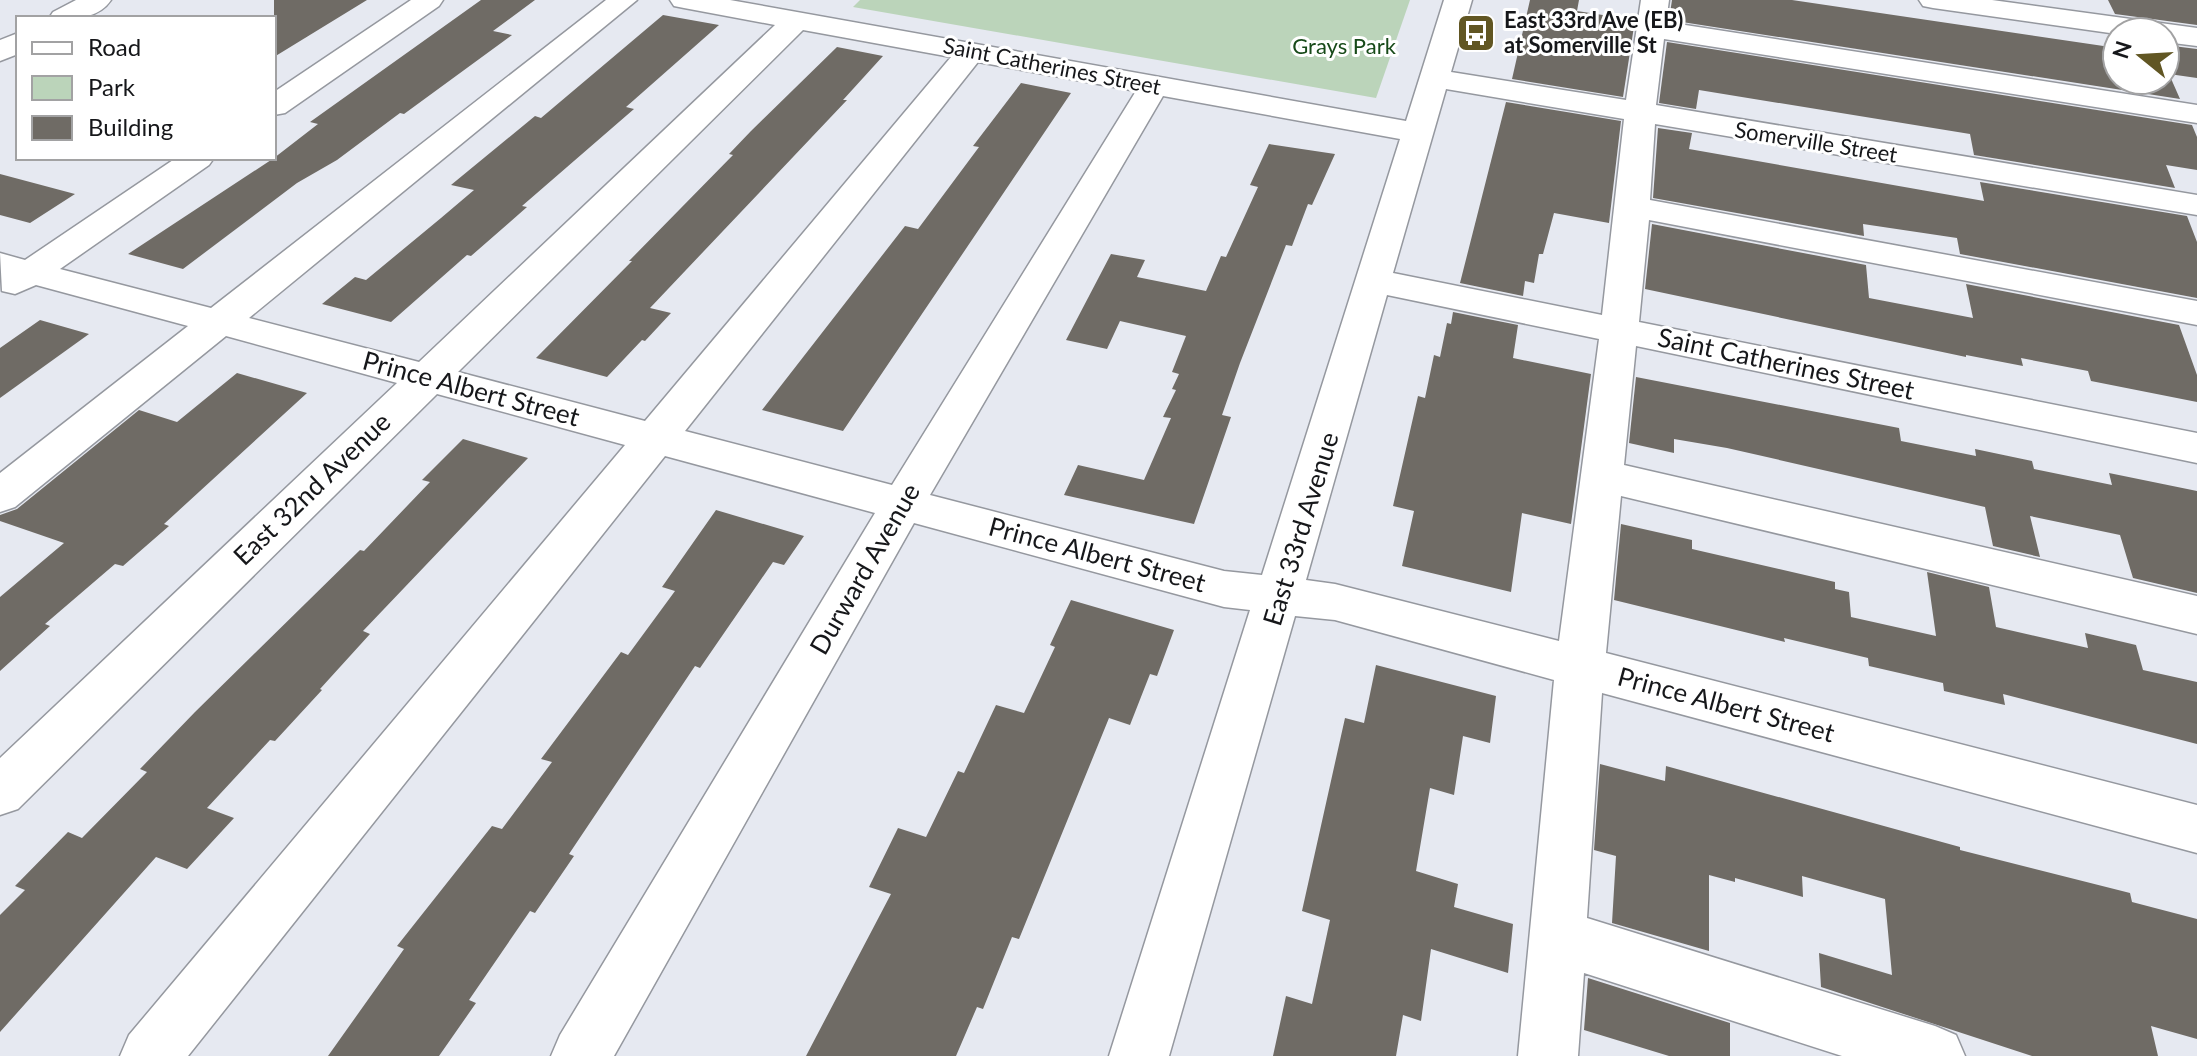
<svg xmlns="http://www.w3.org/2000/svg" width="2197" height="1056" font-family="Lato,sans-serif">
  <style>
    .green { fill: #bbd4ba }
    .building { fill: #6f6b65 }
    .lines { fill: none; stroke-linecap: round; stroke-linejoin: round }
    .minor-casing { stroke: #95989f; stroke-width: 3 }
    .minor { fill: #fff; fill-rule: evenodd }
    .labels { text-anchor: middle; stroke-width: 6; stroke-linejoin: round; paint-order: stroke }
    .far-poi-label { font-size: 22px; font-weight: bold; fill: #16171a; stroke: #fff; text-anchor: start }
    .far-park-label { font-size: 22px; fill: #174a19; stroke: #fff }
    .far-street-label { font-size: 22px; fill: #16171a; stroke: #fff }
    .street-label { font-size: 26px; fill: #16171a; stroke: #fff }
  </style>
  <rect width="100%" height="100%" fill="#e6e9f1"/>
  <path class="green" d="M 860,0 L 1410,0 L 1376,98 L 853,7 Z"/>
  <path class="building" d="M 274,0 L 367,0 L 274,57 Z
    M 481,0 L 535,0 L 493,31 L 512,35 L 404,114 L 400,113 L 337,160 L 297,183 L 183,269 L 128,254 L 274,158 L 318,124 L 310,122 Z
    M 1530,0 L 1579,0 L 1577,11 L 1635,20 L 1623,97 L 1512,79 Z
    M 1672,0 L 1792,0 L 2117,48 L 2117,80 L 2165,80 L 2165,45 L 2197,49 L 2197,78 L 2169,74 L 2180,99 L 1669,20 Z
    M 2108,0 L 2197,0 L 2197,25 L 2115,14 Z
    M 663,15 L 719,25 L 626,107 L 634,109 L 522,206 L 527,207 L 471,256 L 467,255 L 391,322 L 322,304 L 355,277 L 366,280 L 441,218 L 474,190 L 451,185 L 535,116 L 541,118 Z
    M 1667,42 L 2192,125 L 2197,137 L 2197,170 L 2166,165 L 2175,188 L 1974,155 L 1970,134 L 1699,90 L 1696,109 L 1659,103 Z
    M 837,47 L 883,56 L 843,100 L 847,100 L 650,308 L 671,313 L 645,341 L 642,340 L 607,377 L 536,358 L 632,261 L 629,261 L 733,155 L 729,154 L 751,131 Z
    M 1021,83 L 1071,93 L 843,431 L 762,410 L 905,226 L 918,229 L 979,147 L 973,146 Z
    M 1506,102 L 1621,121 L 1609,223 L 1554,213 L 1543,254 L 1539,254 L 1534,283 L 1525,281 L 1523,296 L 1460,283 Z
    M 1658,128 L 1692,133 L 1689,149 L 1984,201 L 1980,182 L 2187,216 L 2197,242 L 2197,298 L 1960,254 L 1957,238 L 1863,224 L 1864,236 L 1653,198 Z
    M 1269,144 L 1335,154 L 1312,205 L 1308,204 L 1292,246 L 1286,245 L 1240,363 L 1222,415 L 1231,417 L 1194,524 L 1064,495 L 1078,465 L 1144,480 L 1171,418 L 1163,417 L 1176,390 L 1172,389 L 1179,374 L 1172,372 L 1186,336 L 1120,321 L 1107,349 L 1066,340 L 1111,254 L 1145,260 L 1137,277 L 1206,291 L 1221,256 L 1226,257 L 1258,187 L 1250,185 Z
    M 0,174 L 75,194 L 30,223 L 0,215 Z
    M 1652,224 L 1866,265 L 1869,298 L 1973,318 L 1966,284 L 2179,325 L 2197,375 L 2197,402 L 2091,381 L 2088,371 L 2021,358 L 2023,366 L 1966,355 L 1966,357 L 1645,289 Z
    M 1453,312 L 1518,325 L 1513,358 L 1591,374 L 1571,524 L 1522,513 L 1511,592 L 1402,566 L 1414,511 L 1393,506 L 1418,396 L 1425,398 L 1434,355 L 1440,357 L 1447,323 L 1451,324 Z
    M 40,320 L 89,334 L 0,398 L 0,348 Z
    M 237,373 L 307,393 L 164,524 L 169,526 L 123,566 L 115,564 L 45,624 L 50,626 L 0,671 L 0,597 L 64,543 L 0,521 L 0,515 L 17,509 L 139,410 L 177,422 Z
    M 1636,377 L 1899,428 L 1901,441 L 1976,456 L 1975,449 L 2032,461 L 2034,469 L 2112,485 L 2109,473 L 2197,491 L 2197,593 L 2133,578 L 2120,535 L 2030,516 L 2040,557 L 1993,546 L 1985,507 L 1727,448 L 1674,439 L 1674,453 L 1629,443 Z
    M 463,439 L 528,458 L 363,631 L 370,634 L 320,689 L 322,690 L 275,741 L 270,740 L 207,808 L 234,818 L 187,869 L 156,857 L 0,1032 L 0,915 L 25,890 L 15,886 L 68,832 L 82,838 L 147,772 L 140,769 L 195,712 L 360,550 L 364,551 L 430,482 L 422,480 Z
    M 716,510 L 804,536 L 784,565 L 773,562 L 700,668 L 695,666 L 569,854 L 574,856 L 535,913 L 530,911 L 469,1000 L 476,1003 L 439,1056 L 328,1056 L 404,949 L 397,946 L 492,826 L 502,829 L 552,762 L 541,759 L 621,652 L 628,655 L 675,591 L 662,587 Z
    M 1621,524 L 1692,540 L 1692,549 L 1835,582 L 1835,589 L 1849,592 L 1851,617 L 1936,636 L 1927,572 L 1989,587 L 1996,627 L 2088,648 L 2085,633 L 2136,645 L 2143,670 L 2197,682 L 2197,744 L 2003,694 L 2005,705 L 1944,691 L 1943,683 L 1869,666 L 1868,658 L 1784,638 L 1785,642 L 1614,600 Z
    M 1071,600 L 1174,630 L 1157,676 L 1150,674 L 1130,725 L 1109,718 L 1019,939 L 1012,937 L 983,1009 L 977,1007 L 956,1056 L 806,1056 L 891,894 L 869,887 L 898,828 L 926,837 L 958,771 L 964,773 L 996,705 L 1024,713 L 1055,647 L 1050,645 Z
    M 1376,665 L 1496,696 L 1490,743 L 1463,736 L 1454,795 L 1430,788 L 1416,871 L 1458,884 L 1454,907 L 1513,924 L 1508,973 L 1431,949 L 1421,1021 L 1403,1015 L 1396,1056 L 1273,1056 L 1286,996 L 1312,1004 L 1330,920 L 1302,911 L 1345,718 L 1364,723 Z
    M 1600,764 L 1665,781 L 1666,766 L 1960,847 L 1960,850 L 2130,893 L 2132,902 L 2197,919 L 2197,1039 L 2151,1026 L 2158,1056 L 2032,1056 L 1821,987 L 1819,953 L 1892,975 L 1885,899 L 1802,876 L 1803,897 L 1735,878 L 1735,882 L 1709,875 L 1709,951 L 1612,923 L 1616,856 L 1594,850 Z
    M 1588,978 L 1730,1023 L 1730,1056 L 1669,1056 L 1584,1030 Z"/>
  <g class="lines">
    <g class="minor-casing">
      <path id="minor" d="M 76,0 L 111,0 C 97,21 71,18 49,18 L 53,12 Z
        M 411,0 L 443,0 L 439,6 L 285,113 L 274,115 L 274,92 Z
        M 606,0 L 637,0 L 249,318 L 419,362 L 775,25 L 684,8 L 674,6 L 670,0 L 730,0 L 1406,121 L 1444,0 L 1472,0 L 1451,72 L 1626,100 L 1641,0 L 1669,0 L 1666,22 L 2197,105 L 2197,123 L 1664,39 L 1656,105 L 2197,195 L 2197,215 L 1655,124 L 1650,200 L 2197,301 L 2197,325 L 1649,220 L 1639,322 L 2197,433 L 2197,463 L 1636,346 L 1624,465 L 2197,596 L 2197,634 L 1621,496 L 1606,653 L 2197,805 L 2197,853 L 1602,693 L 1587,918 L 1935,1026 L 1956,1035 L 1965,1056 L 1842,1056 L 1584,973 L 1578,1056 L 1518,1056 L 1554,680 L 1335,620 L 1295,616 L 1169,1056 L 1109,1056 L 1250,610 L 1224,607 L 914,523 L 614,1056 L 551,1056 L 560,1035 L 875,513 L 665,456 L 188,1056 L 120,1056 L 129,1035 L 625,445 L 437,394 L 18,809 L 0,815 L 0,758 L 397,383 L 226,336 L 15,507 L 0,512 L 0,473 L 188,326 L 36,285 L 15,294 L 2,291 L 0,253 L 25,260 L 176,158 L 214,158 L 209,165 L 60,269 L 211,308 ZM 803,30 L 951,57 L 645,421 L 458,372 ZM 978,62 L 1136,91 L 892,485 L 685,431 ZM 1446,89 L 1624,119 L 1602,315 L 1393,273 ZM 1163,96 L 1400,139 L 1262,575 L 1224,571 L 930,495 ZM 1387,295 L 1599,339 L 1559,641 L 1335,584 L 1306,580 Z
        M 1919,0 L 1992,0 L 2197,28 L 2197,46 L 2165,42 L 2165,32 L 2117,32 L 2117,34 L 1933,8 L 1923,6 Z
        M 18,33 L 18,54 L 0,61 L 0,40 Z"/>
    </g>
    <use href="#minor" class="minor"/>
  </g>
  <defs>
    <g id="bus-square" transform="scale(2)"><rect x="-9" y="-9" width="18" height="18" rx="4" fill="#615623" stroke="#fff"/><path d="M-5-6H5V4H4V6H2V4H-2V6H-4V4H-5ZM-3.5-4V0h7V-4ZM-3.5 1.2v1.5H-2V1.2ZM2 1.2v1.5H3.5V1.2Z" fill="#fff"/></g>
  </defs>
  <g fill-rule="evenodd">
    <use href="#bus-square" x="1476" y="33"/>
  </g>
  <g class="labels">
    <g class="far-poi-label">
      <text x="1504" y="28">East 33rd Ave (EB)<tspan x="1504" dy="25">at Somerville St</tspan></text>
    </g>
    <g class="far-park-label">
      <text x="1344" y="54">Grays Park</text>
    </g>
    <g class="far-street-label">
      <text transform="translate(1052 66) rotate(11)" y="8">Saint Catherines Street</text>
      <text transform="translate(1816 142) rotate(9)" y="8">Somerville Street</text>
    </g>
    <g class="street-label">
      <text transform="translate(1786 364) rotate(12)" y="9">Saint Catherines Street</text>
      <text transform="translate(471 389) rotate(15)" y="9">Prince Albert Street</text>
      <text transform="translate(312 489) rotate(-44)" y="9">East 32nd Avenue</text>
      <text transform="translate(1301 529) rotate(-73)" y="9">East 33rd Avenue</text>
      <text transform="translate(1097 555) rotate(15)" y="9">Prince Albert Street</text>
      <text transform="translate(865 569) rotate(-60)" y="9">Durward Avenue</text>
      <text transform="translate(1726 705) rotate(15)" y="9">Prince Albert Street</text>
    </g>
  </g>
  <rect x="16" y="16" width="260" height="144" fill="#ffffff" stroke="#a2a2a3" stroke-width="2"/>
  <rect x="32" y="42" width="40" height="12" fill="#ffffff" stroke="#a2a2a3" stroke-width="2"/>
  <text x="88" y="56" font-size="24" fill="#16171a">Road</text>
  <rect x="32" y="76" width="40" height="24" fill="#bbd4ba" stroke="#a2a2a3" stroke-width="2"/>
  <text x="88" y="96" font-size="24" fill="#16171a">Park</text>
  <rect x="32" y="116" width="40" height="24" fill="#6f6b65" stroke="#a2a2a3" stroke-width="2"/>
  <text x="88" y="136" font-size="24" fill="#16171a">Building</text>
  <g transform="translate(2141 56) rotate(288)"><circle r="38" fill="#ffffff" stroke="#a2a2a3" stroke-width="2"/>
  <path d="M0-6L14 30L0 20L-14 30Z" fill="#615623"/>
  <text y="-12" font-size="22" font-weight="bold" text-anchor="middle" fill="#16171a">N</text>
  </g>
</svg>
